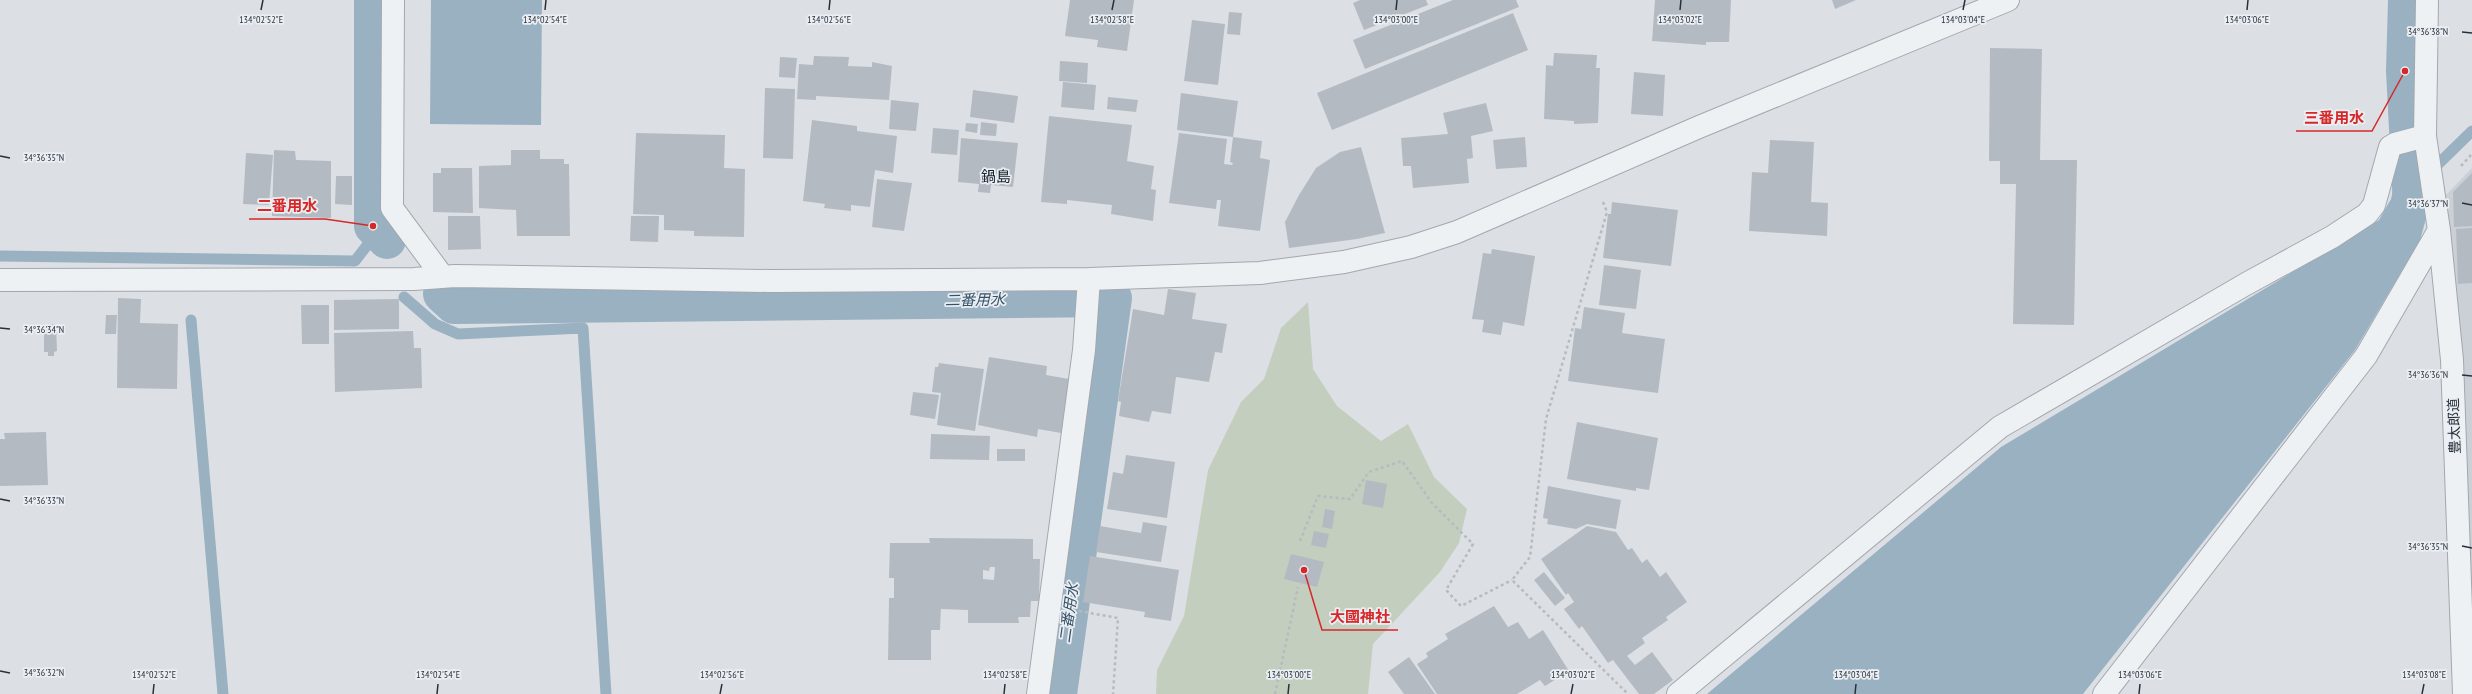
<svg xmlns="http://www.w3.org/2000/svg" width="2472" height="694" font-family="'PT Sans Narrow','Noto Sans JP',sans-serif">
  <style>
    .built { fill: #cad0d6 }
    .green { fill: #c3cebe }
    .water { fill: #9ab1c2 }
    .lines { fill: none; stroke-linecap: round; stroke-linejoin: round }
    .stream { stroke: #9ab1c2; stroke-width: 11 }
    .canal { stroke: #9ab1c2; stroke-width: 38 }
    .building { fill: #b4bac1; fill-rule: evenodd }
    .street-casing { stroke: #a2a8ae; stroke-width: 24 }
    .path { stroke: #b6bbc0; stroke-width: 2.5; stroke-dasharray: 3 3; stroke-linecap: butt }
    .street { stroke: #eef1f4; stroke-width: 22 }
    .ticks { fill: none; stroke: #27303a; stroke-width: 1.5 }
    .labels { text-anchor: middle; stroke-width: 3.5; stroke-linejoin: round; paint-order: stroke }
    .street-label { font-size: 14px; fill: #27303a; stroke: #ebeff3 }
    .neighbourhood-label { font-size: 15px; fill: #1a212a; stroke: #ebeff3 }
    .water-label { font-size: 15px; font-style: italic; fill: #355269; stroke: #ebeff3 }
    .ticks-label { font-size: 10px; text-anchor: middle; fill: #27303a; stroke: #ebeff3; stroke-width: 3.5; stroke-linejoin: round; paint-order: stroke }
    .leader { fill: none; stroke: #d62828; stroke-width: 1.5 }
    .callout-dot { fill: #d62828; stroke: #ebeff3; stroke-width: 1.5 }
    .callout-label { font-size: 15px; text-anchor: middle; font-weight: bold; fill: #d62828; stroke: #ebeff3; stroke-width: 3.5; stroke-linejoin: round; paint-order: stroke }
  </style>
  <rect width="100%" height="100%" fill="#dce0e5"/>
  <path class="built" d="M 2472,168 L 2472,636 L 2444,197 Z"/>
  <path class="green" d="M 1308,302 L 1313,369 L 1337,406 L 1381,441 L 1408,424 L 1434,477 L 1467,509 L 1459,543 L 1440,572 L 1373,644 L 1368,694 L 1156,694 L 1157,670 L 1184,616 L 1208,470 L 1241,402 L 1264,379 L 1281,328 Z"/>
  <path class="water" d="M 431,0 L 542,0 L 541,125 L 430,124 Z
    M 2417,153 L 2428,212 L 2420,240 L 2355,350 L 2083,694 L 1707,694 L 2001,447 L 2379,220 L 2391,199 L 2400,161 Z"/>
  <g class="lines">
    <path class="stream" d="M 2429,173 L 2472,131
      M 0,256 L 355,261 L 378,231
      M 404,297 L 435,324 L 458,334 L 583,328 L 606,694
      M 191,320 L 223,694"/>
    <path class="canal" d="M 373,0 L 373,226 L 387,240
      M 2407,0 L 2405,71 L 2412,206
      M 442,294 L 454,305 L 1113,298 L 1058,694"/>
  </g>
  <path class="building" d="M 1070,0 L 1134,0 L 1127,51 L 1097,47 L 1098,40 L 1065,36 Z
    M 1360,0 L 1426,0 L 1428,5 L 1364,30 L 1353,3 Z
    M 1453,0 L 1516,0 L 1519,7 L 1365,69 L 1353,40 Z
    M 1655,0 L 1731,0 L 1729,42 L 1706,42 L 1706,45 L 1652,41 Z
    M 1832,0 L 1856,0 L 1835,9 Z
    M 1229,12 L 1242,13 L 1240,35 L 1227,34 Z
    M 1513,13 L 1528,50 L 1332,130 L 1317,93 Z
    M 1192,20 L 1225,24 L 1218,85 L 1184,81 Z
    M 1990,48 L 2042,49 L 2040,160 L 2077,160 L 2074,325 L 2013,324 L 2016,184 L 2000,184 L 2000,161 L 1989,161 Z
    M 1554,53 L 1597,55 L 1596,68 L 1600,68 L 1598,123 L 1574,124 L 1574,121 L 1544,119 L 1546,65 L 1553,66 Z
    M 814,56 L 849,57 L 848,66 L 872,67 L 872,62 L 892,66 L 889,100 L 816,96 L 816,100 L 797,99 L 799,64 L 813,65 Z
    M 780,57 L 797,58 L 795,78 L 779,77 Z
    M 1060,61 L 1088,63 L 1087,83 L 1059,81 Z
    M 1634,72 L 1665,75 L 1663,116 L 1631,114 Z
    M 1063,82 L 1096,85 L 1094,110 L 1061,107 Z
    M 765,88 L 795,89 L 793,159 L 763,158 Z
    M 973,90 L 1018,96 L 1014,123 L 970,117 Z
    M 1181,93 L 1238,101 L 1233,137 L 1177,130 Z
    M 1108,97 L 1138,100 L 1136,112 L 1107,109 Z
    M 891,100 L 919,103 L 916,131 L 889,129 Z
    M 1486,103 L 1493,131 L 1471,136 L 1473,158 L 1467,159 L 1469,183 L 1413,188 L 1411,166 L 1403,166 L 1401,138 L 1448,134 L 1443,113 Z
    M 1049,116 L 1132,125 L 1127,161 L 1154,166 L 1151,189 L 1156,190 L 1153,221 L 1111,214 L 1112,205 L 1067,200 L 1067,204 L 1041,202 Z
    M 812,120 L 857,126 L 857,131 L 897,136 L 893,173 L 875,170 L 870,207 L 851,205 L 851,211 L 824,208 L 825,204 L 803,201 Z
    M 981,122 L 997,124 L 996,136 L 980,135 Z
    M 966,123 L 978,124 L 977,133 L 965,131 Z
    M 933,128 L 959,130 L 957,155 L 931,153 Z
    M 636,133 L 725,135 L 724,168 L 745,169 L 744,237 L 694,236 L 694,231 L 664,230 L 664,215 L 633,214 Z
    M 1179,133 L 1227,139 L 1224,164 L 1232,165 L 1233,163 L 1230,162 L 1233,137 L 1262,141 L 1260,158 L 1270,160 L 1260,231 L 1218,226 L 1221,200 L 1217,200 L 1216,209 L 1169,203 Z
    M 1525,137 L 1527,167 L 1496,169 L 1493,140 Z
    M 961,138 L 1018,143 L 1013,187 L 991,185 L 990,193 L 978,192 L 979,184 L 958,182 Z
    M 1770,140 L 1814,142 L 1811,202 L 1828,203 L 1827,236 L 1749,231 L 1752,172 L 1768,173 Z
    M 1361,147 L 1385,233 L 1357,239 L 1289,248 L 1285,222 L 1299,195 L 1316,168 L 1340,152 Z
    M 274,150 L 295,151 L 296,160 L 331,161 L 331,218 L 272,216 Z
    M 511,150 L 540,150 L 540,159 L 564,159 L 564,164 L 569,164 L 570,236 L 517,236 L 516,210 L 479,208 L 479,166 L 511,165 Z
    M 246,153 L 273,155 L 269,205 L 243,204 Z
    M 441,168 L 472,168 L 473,213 L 433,212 L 433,173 L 441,173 Z
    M 2472,173 L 2472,226 L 2454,227 L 2453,192 Z
    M 336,176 L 352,176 L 352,205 L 335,204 Z
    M 877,179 L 912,183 L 904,231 L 872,227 Z
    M 1612,202 L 1678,210 L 1671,266 L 1603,258 L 1608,214 L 1611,214 Z
    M 448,216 L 480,216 L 481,249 L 448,250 Z
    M 631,216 L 659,216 L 658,242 L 630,241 Z
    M 2472,228 L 2472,283 L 2458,284 L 2456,229 Z
    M 1492,249 L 1535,256 L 1524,326 L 1503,322 L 1501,335 L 1482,332 L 1484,320 L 1472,319 L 1483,253 L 1491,254 Z
    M 1604,265 L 1641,270 L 1636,309 L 1599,305 Z
    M 1168,289 L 1196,293 L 1192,319 L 1227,324 L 1222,353 L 1215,352 L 1209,382 L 1176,377 L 1171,414 L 1152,411 L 1149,422 L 1119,416 L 1121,402 L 1118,401 L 1133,309 L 1164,315 Z
    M 118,298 L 141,299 L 140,323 L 178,324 L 177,389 L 117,388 Z
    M 399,299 L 399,329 L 334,330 L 334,300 Z
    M 301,305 L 329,305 L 329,344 L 302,344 Z
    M 1584,307 L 1625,313 L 1622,333 L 1665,339 L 1658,393 L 1568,381 L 1575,328 L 1581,329 Z
    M 106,315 L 117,315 L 116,334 L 105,334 Z
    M 56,324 L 57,351 L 54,352 L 54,356 L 48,356 L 48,352 L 44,352 L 44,325 Z
    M 413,331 L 414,348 L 421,348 L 422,388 L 335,392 L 334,333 Z
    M 989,357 L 1047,366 L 1046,375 L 1069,379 L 1061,433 L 1038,429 L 1037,437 L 978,425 Z
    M 939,363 L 984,369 L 975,431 L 937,425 L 941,393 L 932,392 L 935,367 L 938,367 Z
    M 913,392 L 939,395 L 935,419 L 910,415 Z
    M 1577,422 L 1658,438 L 1649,490 L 1636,488 L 1636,491 L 1567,479 Z
    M 46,432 L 48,485 L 0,486 L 0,439 L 5,439 L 4,433 Z
    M 931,434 L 990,436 L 989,460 L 930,459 Z
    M 997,449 L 1025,449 L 1025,461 L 997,461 Z
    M 1126,455 L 1175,462 L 1167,518 L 1107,509 L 1113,472 L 1123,474 Z
    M 1366,480 L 1387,484 L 1383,508 L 1362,504 Z
    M 1548,486 L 1621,500 L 1616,529 L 1587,524 L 1576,529 L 1547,524 L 1548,519 L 1543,518 Z
    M 1325,509 L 1335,511 L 1332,529 L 1322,527 Z
    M 1143,522 L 1167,526 L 1161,562 L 1096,552 L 1100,526 L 1141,533 Z
    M 1587,526 L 1616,532 L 1628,550 L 1632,548 L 1642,563 L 1647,559 L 1660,577 L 1666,572 L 1687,602 L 1666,617 L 1668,620 L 1642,638 L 1645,643 L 1627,656 L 1635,665 L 1652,652 L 1673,680 L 1654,694 L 1639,694 L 1613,660 L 1608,663 L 1582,626 L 1579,629 L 1564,609 L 1574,602 L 1568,593 L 1566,595 L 1541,559 Z
    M 1314,531 L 1329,534 L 1326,548 L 1311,545 Z
    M 929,538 L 1033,539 L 1033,559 L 1040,559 L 1039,601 L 1031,601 L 1030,617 L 1018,617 L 1019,623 L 968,623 L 968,610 L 941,609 L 941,606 L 940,630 L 931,630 L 931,660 L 888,660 L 889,598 L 894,598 L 894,578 L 889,578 L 890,543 L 930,543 ZM 990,567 L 995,567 L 994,580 L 983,579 L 983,570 L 989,571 Z
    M 1291,554 L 1324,562 L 1317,587 L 1284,579 Z
    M 1090,556 L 1179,570 L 1171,621 L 1144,617 L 1145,612 L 1083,602 Z
    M 1544,572 L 1565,598 L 1555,606 L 1534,580 Z
    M 1494,606 L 1508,627 L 1518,622 L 1529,639 L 1543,630 L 1569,671 L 1545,686 L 1540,680 L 1517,694 L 1437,694 L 1417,664 L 1428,657 L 1426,653 L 1448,639 L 1445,634 Z
    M 1409,657 L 1435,694 L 1404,694 L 1388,672 Z"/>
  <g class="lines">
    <g class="street-casing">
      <path id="street" d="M 393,0 L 392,208 L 443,277
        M 2427,0 L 2425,136 L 2439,230 L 2452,360 L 2464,694
        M 0,280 L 414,279 L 455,276 L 771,281 L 1089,279 L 1260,273 L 1344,262 L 1411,247 L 1457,232 L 1699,127 L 2008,0
        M 1038,694 L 1084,350 L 1089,279
        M 1678,694 L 2000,427 L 2246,284 L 2332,237 L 2367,214 L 2374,205 L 2390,147 L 2395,144 L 2425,136
        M 2104,694 L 2366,356 L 2439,230"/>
    </g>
    <path class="path" d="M 2461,166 L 2472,154
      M 1603,202 L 1607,212 L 1546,419 L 1530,557 L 1512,580 L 1628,694
      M 1300,541 L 1318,496 L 1350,499 L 1369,472 L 1402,461 L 1432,503 L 1473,544 L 1446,590 L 1461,606 L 1512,580
      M 1079,611 L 1118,618 L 1113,694
      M 1275,694 L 1298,587"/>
    <use href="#street" class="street"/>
  </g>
  <path class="ticks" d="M 261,10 L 263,0M 545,10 L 546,0M 829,10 L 830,0M 1112,10 L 1114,0M 1396,10 L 1397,0M 1680,10 L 1681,0M 1963,10 L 1965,0M 2247,10 L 2248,0M 2462,32 L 2472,33M 0,156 L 10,158M 2462,203 L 2472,205M 0,328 L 10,329M 2462,375 L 2472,376M 0,499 L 10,501M 2462,546 L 2472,548M 0,671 L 10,673M 153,694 L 154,684M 437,694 L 438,684M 720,694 L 722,684M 1004,694 L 1005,684M 1288,694 L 1289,684M 1571,694 L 1573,684M 1855,694 L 1856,684M 2139,694 L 2140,684M 2422,694 L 2424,684"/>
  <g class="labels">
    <g class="street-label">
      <text transform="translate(2454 426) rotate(-92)" y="5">豊太郎道</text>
    </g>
    <g class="neighbourhood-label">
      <text x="996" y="182">鍋島</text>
    </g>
    <g class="water-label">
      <text transform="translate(975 300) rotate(-1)" y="5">二番用水</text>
      <text transform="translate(1069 613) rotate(-82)" y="5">二番用水</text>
    </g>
  </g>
  <g class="ticks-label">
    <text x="261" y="23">134°02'52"E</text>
    <text x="545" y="23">134°02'54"E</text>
    <text x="829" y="23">134°02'56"E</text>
    <text x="1963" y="23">134°03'04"E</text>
    <text x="2247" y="23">134°03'06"E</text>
    <text x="1112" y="23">134°02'58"E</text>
    <text x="1396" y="23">134°03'00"E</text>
    <text x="1680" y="23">134°03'02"E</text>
    <text x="2428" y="35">34°36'38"N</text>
    <text x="44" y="161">34°36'35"N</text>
    <text x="2428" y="207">34°36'37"N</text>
    <text x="44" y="333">34°36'34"N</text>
    <text x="2428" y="378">34°36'36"N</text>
    <text x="44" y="504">34°36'33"N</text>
    <text x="2428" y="550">34°36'35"N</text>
    <text x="44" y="676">34°36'32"N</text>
    <text x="154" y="678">134°02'52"E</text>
    <text x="438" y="678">134°02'54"E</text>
    <text x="722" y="678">134°02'56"E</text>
    <text x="1005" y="678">134°02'58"E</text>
    <text x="1289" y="678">134°03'00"E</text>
    <text x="1573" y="678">134°03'02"E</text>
    <text x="1856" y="678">134°03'04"E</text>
    <text x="2140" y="678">134°03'06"E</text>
    <text x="2424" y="678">134°03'08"E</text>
  </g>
  <path class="leader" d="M2405 71L2372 131H2296M373 226L325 219H249M1304 570L1322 630H1398"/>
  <g class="callout-dot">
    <circle cx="2405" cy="71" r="4"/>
    <circle cx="373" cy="226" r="4"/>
    <circle cx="1304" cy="570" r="4"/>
  </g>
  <g class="callout-label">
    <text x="2334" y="123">三番用水</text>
    <text x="287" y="211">二番用水</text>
    <text x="1360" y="622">大國神社</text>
  </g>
</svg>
